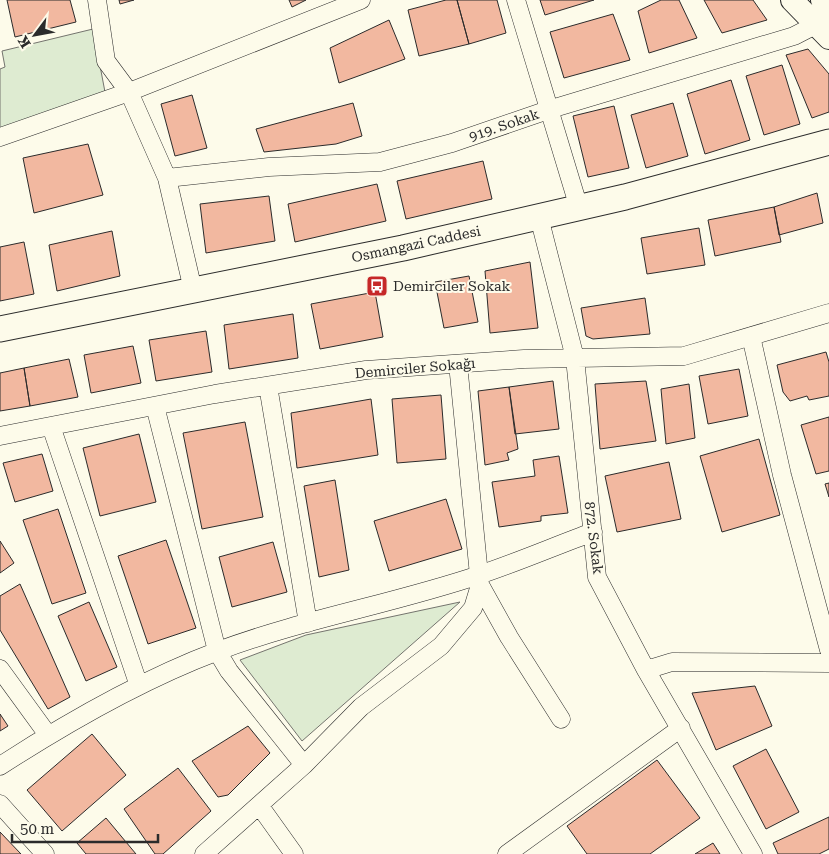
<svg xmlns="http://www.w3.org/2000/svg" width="829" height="854" font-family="'Roboto Serif',serif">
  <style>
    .green { fill: #deebd1; stroke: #74746e }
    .building { fill: #f2b8a0; stroke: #2b2b2b }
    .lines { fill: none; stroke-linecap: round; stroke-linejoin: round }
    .minor-casing { stroke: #2b2b2b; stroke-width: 19 }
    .tertiary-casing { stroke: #2b2b2b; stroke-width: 24 }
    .secondary-casing { stroke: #2b2b2b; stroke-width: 27 }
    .minor { stroke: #fdfbea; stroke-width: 18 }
    .tertiary { stroke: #fdfbea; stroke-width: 22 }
    .secondary { stroke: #fdfbea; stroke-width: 25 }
    .labels { text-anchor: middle; stroke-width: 4; stroke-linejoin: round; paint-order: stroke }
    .street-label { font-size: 14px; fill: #2b2b2b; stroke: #fdfbea }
    .poi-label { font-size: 14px; fill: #2b2b2b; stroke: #fdfbea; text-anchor: start }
  </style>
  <rect width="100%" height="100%" fill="#fdfbea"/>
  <path class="green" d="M 93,29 L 105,92 L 0,130 L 0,69 L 5,67 L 2,51 Z
    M 460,602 L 302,741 L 240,660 L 306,635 Z"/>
  <path class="building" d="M 7,0 L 70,0 L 76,22 L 15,37 Z
    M 119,0 L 134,0 L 120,4 Z
    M 289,0 L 306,0 L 292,7 Z
    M 446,0 L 457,0 L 469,44 L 419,56 L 408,10 Z
    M 457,0 L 497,0 L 506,33 L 469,44 Z
    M 540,0 L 594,0 L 545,15 Z
    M 661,0 L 679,0 L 697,38 L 649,53 L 638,11 Z
    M 704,0 L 753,0 L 767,20 L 722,33 Z
    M 613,14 L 630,60 L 564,78 L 550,32 Z
    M 389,20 L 405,59 L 339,83 L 330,48 Z
    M 808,49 L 829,74 L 829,112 L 812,118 L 786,55 Z
    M 782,65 L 800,124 L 764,135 L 746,76 Z
    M 731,80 L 750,140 L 705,154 L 687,94 Z
    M 192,95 L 207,148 L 175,156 L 161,104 Z
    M 353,103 L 362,136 L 336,144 L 264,152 L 256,129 Z
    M 673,103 L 688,156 L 646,168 L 631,115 Z
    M 614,106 L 629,168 L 588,177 L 573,116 Z
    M 88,144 L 103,195 L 34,213 L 23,158 Z
    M 483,161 L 492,199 L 406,219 L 397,181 Z
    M 377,184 L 386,221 L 295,242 L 288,204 Z
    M 817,193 L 823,223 L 779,235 L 774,207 Z
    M 269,196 L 275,241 L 206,253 L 200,204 Z
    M 774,207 L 781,242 L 715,256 L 708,220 Z
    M 699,228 L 705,265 L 647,274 L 641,238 Z
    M 112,231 L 120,276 L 57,291 L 49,245 Z
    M 24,242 L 34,294 L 0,301 L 0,247 Z
    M 530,262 L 538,328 L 490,333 L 485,271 Z
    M 469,276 L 478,322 L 444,328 L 435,282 Z
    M 375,292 L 383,337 L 320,349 L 311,304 Z
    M 645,298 L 650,334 L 593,339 L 586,336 L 581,308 Z
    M 293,314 L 298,358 L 229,369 L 224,325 Z
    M 206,331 L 212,372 L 156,381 L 149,340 Z
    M 133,346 L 141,383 L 91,393 L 84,355 Z
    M 826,352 L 829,362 L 829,396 L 809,400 L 807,396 L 790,401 L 783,392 L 777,365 Z
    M 69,359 L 78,397 L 30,406 L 24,368 Z
    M 24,368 L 30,406 L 0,411 L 0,373 Z
    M 739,369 L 748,416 L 708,424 L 699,376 Z
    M 553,381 L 559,429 L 515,434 L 509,387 Z
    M 646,381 L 656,441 L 600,449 L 595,384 Z
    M 689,384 L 695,438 L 666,444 L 661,389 Z
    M 509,387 L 518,449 L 507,453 L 509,460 L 485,465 L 478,391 Z
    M 441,395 L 446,459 L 397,463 L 392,399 Z
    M 371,399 L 378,455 L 297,468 L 291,413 Z
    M 829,417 L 829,471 L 816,474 L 801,425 Z
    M 245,422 L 263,517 L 202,529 L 183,433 Z
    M 139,434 L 156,502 L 100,516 L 83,448 Z
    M 759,439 L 780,515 L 722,532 L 700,456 Z
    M 42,454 L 53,491 L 15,502 L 3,463 Z
    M 559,456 L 568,513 L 541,516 L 541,521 L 499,527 L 492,482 L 535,476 L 533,460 Z
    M 669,462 L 681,519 L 617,532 L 605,476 Z
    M 335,480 L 349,570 L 319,577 L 304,486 Z
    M 829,483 L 829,497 L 825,484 Z
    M 446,499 L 462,549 L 389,571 L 374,521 Z
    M 58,509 L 86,593 L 52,604 L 23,520 Z
    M 166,540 L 196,628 L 148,644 L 118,556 Z
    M 0,541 L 14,563 L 0,573 Z
    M 273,542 L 287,592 L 232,607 L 219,557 Z
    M 20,584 L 70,697 L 48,709 L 0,630 L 0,596 Z
    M 89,602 L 117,667 L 86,681 L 58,616 Z
    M 755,686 L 772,726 L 716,750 L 692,693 Z
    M 0,714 L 8,726 L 0,731 Z
    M 248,726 L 270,753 L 228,795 L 218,797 L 192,761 Z
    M 92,734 L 126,775 L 62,831 L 27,790 Z
    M 766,749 L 799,812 L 766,829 L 733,766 Z
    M 657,760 L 700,818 L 650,854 L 587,854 L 567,826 Z
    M 178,768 L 211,811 L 163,854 L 155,854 L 124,809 Z
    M 829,817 L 829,849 L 819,854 L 778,854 L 773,843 Z
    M 106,818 L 136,854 L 86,854 L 77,843 Z
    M 0,832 L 21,854 L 0,854 Z
    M 713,843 L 720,854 L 695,854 Z"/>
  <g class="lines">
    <g class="minor-casing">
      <path id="minor" d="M 97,0 L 106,61 L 129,92 L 167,178 L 193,290
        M 516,0 L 579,208
        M 0,137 L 129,92 L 361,0
        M 167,178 L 269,167 L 380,162 L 452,143 L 551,109 L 794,36 L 829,18
        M 539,217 L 575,358 L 597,577 L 646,670 L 753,854
        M 751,336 L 782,475 L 829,650
        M 458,364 L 480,585 L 509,637 L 561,719
        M 268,386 L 308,623
        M 155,406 L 217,651 L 229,671 L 304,765
        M 51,426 L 139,686
        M 0,436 L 215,394 L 366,370 L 524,359 L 684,356 L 829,313
        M 0,669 L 48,735
        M 646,670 L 672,662 L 829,663
        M 0,766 C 68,722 141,680 218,651 C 303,619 393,604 479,575 C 518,562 555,546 593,532
        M 0,804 L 45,854
        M 259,805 L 294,854
        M 204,854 L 304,765 L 361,707 L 441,646 L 473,608 L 480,585
        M 507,854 L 681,728"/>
    </g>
    <g class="tertiary-casing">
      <path id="tertiary" d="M 792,0 L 829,38
        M 822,0 L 829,7"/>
    </g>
    <g class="secondary-casing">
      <path id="secondary" d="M 0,329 L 403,248 L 625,197 L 829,142"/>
    </g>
    <use href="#minor" class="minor"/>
    <use href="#tertiary" class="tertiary"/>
    <use href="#secondary" class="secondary"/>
  </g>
  <defs>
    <g id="bus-square" transform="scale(1.125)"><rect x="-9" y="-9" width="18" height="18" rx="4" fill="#c62828" stroke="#fdfbea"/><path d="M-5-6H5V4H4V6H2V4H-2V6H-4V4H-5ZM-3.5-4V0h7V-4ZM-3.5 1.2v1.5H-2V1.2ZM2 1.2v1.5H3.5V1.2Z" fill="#fff"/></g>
  </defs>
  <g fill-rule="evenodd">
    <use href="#bus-square" x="377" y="286"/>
  </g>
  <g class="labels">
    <g class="street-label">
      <text transform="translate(504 125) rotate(-19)" y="5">919. Sokak</text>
      <text transform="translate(416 244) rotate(-12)" y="5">Osmangazi Caddesi</text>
      <text transform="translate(415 368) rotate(-5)" y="5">Demirciler Sokağı</text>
      <text transform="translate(594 538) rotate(83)" y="5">872. Sokak</text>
    </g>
    <g class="poi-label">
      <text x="393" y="291">Demirciler Sokak</text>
    </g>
  </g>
  <g transform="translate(35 35) rotate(238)" stroke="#fdfbea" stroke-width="4" paint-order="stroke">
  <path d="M0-4L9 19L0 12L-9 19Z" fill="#2b2b2b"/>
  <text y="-8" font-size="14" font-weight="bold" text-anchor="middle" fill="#2b2b2b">K</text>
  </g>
  <path d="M12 834v8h146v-8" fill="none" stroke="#2b2b2b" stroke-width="2.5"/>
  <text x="20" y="834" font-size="15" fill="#2b2b2b" stroke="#fdfbea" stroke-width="4" paint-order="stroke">50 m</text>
</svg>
